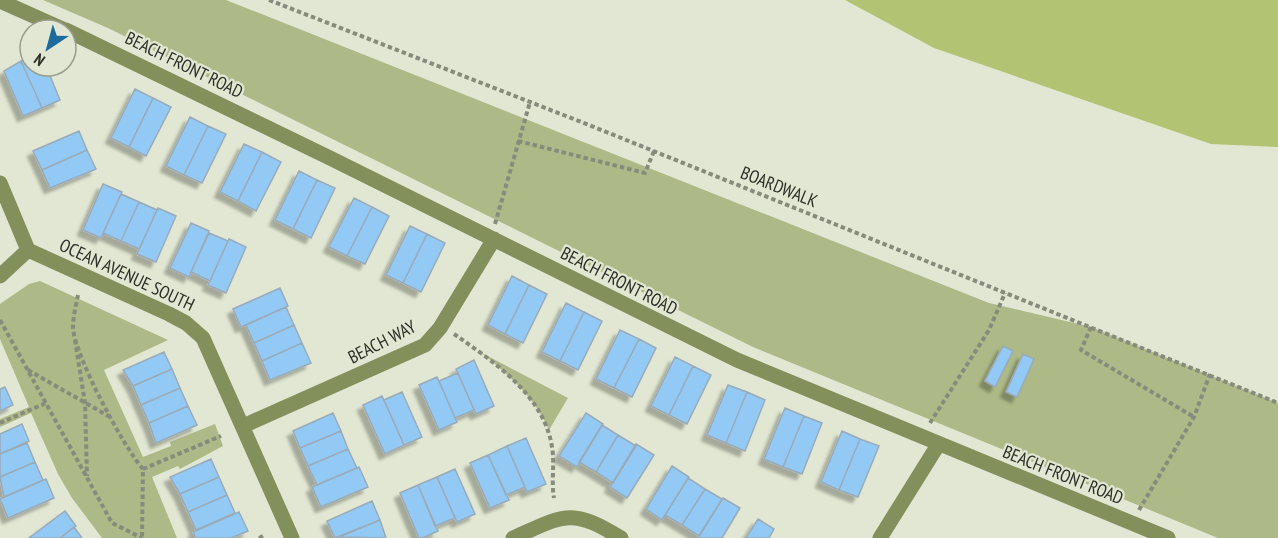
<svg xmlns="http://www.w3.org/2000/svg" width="1278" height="538" font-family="'PT Sans Narrow',sans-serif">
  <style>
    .green { fill: #adb987 }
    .water { fill: #b2c374 }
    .building { fill: #93caf5; stroke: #99aab9; stroke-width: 1.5; filter: url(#shadow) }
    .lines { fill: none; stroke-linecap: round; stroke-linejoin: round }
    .path { stroke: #878b7c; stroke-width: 4; stroke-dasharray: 4.5 3; stroke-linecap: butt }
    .minor { stroke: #84905c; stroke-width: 15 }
    .labels { text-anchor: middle; stroke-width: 4.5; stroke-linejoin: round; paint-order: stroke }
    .street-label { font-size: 18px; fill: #2d2f27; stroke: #e1e7d2 }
  </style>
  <defs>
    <filter id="shadow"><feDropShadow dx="-5.5" dy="5.5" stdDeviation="1.5" flood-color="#0004"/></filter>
  </defs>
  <rect width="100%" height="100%" fill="#e1e7d2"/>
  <path class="green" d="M 43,0 L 226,0 L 989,303 L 1091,327 L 1278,403 L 1278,538 L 1218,538 L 753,347 L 108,28 Z
    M 40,281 L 168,340 L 104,370 L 143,457 L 171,446 L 170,442 L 215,424 L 223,446 L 180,469 L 178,466 L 152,477 L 177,538 L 102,538 L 72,498 L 58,474 L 31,413 L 0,427 L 0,419 L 29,407 L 0,339 L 0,304 L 29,284 Z
    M 480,352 L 568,398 L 549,430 C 535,397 508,374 480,352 Z"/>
  <path class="water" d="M 845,0 L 1278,0 L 1278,147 L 1211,144 L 934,48 Z"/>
  <path class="building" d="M 30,57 L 30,66 L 46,66 L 60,100 L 42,108 L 21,61 Z
    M 21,61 L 42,108 L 23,116 L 4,71 Z
    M 135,89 L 153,98 L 129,147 L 111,138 Z
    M 153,98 L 171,107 L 146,156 L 129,147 Z
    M 190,117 L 208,126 L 184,175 L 166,166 Z
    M 208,126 L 226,134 L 202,183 L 184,175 Z
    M 79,131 L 87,150 L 42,170 L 33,151 Z
    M 244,144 L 262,152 L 238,201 L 220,192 Z
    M 87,150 L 96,169 L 50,188 L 42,170 Z
    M 262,152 L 281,162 L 256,211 L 238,201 Z
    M 299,171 L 317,180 L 293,229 L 275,220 Z
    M 317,180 L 335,188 L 311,238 L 293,229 Z
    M 103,184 L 122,192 L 101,238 L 83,230 Z
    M 121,194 L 139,202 L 121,241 L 103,233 Z
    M 354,198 L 372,207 L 347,256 L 329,247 Z
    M 139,202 L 157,210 L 139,249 L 121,241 Z
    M 372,207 L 389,216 L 365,264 L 347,256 Z
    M 158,208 L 176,216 L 156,262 L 137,254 Z
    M 191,223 L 209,231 L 189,277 L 170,268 Z
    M 410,226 L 427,234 L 403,283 L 386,275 Z
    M 209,233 L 228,241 L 210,281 L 191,272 Z
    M 427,234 L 445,243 L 421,292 L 403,283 Z
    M 229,239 L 246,247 L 226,293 L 208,285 Z
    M 512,276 L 529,285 L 505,334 L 488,325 Z
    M 529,285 L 547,294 L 523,343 L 505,334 Z
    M 280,288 L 288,306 L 241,327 L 233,309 Z
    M 566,303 L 584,312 L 560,361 L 542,352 Z
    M 286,307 L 294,325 L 254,343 L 246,325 Z
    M 584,312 L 602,321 L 578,370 L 560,361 Z
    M 294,325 L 302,343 L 262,361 L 254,343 Z
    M 620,330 L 639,339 L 614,388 L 596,379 Z
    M 639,339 L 656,348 L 632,397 L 614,388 Z
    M 302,343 L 311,363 L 270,380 L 262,361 Z
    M 1003,346 L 1013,351 L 995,387 L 985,381 Z
    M 164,352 L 172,369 L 133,386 L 123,370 Z
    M 1023,354 L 1034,359 L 1017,397 L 1006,392 Z
    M 675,357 L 693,366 L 669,415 L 651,406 Z
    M 474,360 L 494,406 L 476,414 L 456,369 Z
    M 693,366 L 711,375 L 687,424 L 669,415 Z
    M 172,369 L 180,388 L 141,405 L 133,386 Z
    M 458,373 L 474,410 L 455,418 L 439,381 Z
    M 437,377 L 457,422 L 439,430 L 419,385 Z
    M 728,385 L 747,392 L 726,443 L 707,435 Z
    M 5,387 L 13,405 L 0,411 L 0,389 Z
    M 180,388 L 188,406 L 149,423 L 141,405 Z
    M 402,392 L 422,437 L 404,445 L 384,400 Z
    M 747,392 L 765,400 L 745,451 L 726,443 Z
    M 382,396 L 404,445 L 385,454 L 363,405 Z
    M 188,406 L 197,425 L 156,443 L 149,423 Z
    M 785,408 L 804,416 L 783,467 L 764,459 Z
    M 333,413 L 341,431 L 300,448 L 293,431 Z
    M 586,413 L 603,424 L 577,467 L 559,456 Z
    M 804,416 L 822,423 L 802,474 L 783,467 Z
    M 22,424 L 29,441 L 0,454 L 0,434 Z
    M 602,425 L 618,435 L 596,472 L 579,462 Z
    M 341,431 L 348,449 L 308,466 L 300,448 Z
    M 842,431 L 860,439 L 839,490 L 821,482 Z
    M 618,435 L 636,446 L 613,483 L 596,472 Z
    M 526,438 L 546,484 L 527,492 L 507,446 Z
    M 860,439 L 879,446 L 858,497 L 839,490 Z
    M 27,443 L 35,462 L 0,477 L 0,454 Z
    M 636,444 L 654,455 L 627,498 L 610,487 Z
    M 507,446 L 525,487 L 506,495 L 488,455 Z
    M 348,449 L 357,468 L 317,485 L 308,466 Z
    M 488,455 L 509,500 L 490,508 L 470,463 Z
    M 211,459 L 219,477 L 180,494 L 170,477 Z
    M 35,462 L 43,480 L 4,497 L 0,477 Z
    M 672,466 L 689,477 L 662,520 L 646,509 Z
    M 359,467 L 368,487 L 321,507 L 312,487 Z
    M 455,469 L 475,514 L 457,522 L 437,477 Z
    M 219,477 L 227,495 L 188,512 L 180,494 Z
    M 437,477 L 455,518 L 435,526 L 418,485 Z
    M 688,478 L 705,489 L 682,525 L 665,515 Z
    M 46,479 L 54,498 L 8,518 L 0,499 Z
    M 418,485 L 438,531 L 422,538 L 419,538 L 400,493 Z
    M 705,489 L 722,499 L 699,536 L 682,525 Z
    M 227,495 L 235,513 L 196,530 L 188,512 Z
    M 723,498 L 740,508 L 722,538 L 698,538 Z
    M 372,501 L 380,520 L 335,538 L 327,521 Z
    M 65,511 L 76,526 L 60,538 L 29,538 Z
    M 239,512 L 248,531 L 231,538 L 196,538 L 193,532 Z
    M 758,519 L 774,529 L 769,538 L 746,538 Z
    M 380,520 L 386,538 L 339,537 Z
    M 74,527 L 82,538 L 60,538 Z"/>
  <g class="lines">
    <path class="path" d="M 269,0 L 589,125 L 1278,403
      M 518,141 L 645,173 L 654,151
      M 495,224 L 530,102
      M 78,295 C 76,305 73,317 73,328 C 74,354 124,448 143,469 L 142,538
      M 0,320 L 112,523 L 142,538
      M 1091,327 L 1081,350 L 1194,417
      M 454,334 C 494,362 544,395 552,447 C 555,464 551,481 554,498
      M 75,340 L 85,403 L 87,476
      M 28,370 L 110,417
      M 0,423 L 46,403
      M 930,423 L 989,330 L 1005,293
      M 143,469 L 221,436
      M 1139,510 L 1194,417 L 1210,374
      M 259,538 L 265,535"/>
    <path class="minor" d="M 0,1 L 65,30
      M 66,30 L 330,158 L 737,360 L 1168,538
      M 0,183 L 28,250 L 169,314 L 186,323 L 203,338 L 292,538
      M 0,276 L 28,250
      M 243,426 L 425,345 L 440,328 L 494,239
      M 513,538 C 565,515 570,507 621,538
      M 880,538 L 938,445"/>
  </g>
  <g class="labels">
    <g class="street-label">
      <text transform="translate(184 65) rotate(26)" y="6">BEACH FRONT ROAD</text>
      <text transform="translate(779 187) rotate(22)" y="6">BOARDWALK</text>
      <text transform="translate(127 275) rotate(25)" y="6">OCEAN AVENUE SOUTH</text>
      <text transform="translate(619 281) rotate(27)" y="6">BEACH FRONT ROAD</text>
      <text transform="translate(382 342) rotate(-27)" y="6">BEACH WAY</text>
      <text transform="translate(1063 475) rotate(22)" y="6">BEACH FRONT ROAD</text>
    </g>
  </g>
  <g transform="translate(48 48) rotate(216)"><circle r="28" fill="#e1e7d2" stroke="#999d8e" stroke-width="1.5"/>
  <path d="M0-4.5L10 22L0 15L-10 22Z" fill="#1d6a9d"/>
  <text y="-9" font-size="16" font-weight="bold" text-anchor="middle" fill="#2d2f27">N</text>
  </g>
</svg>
